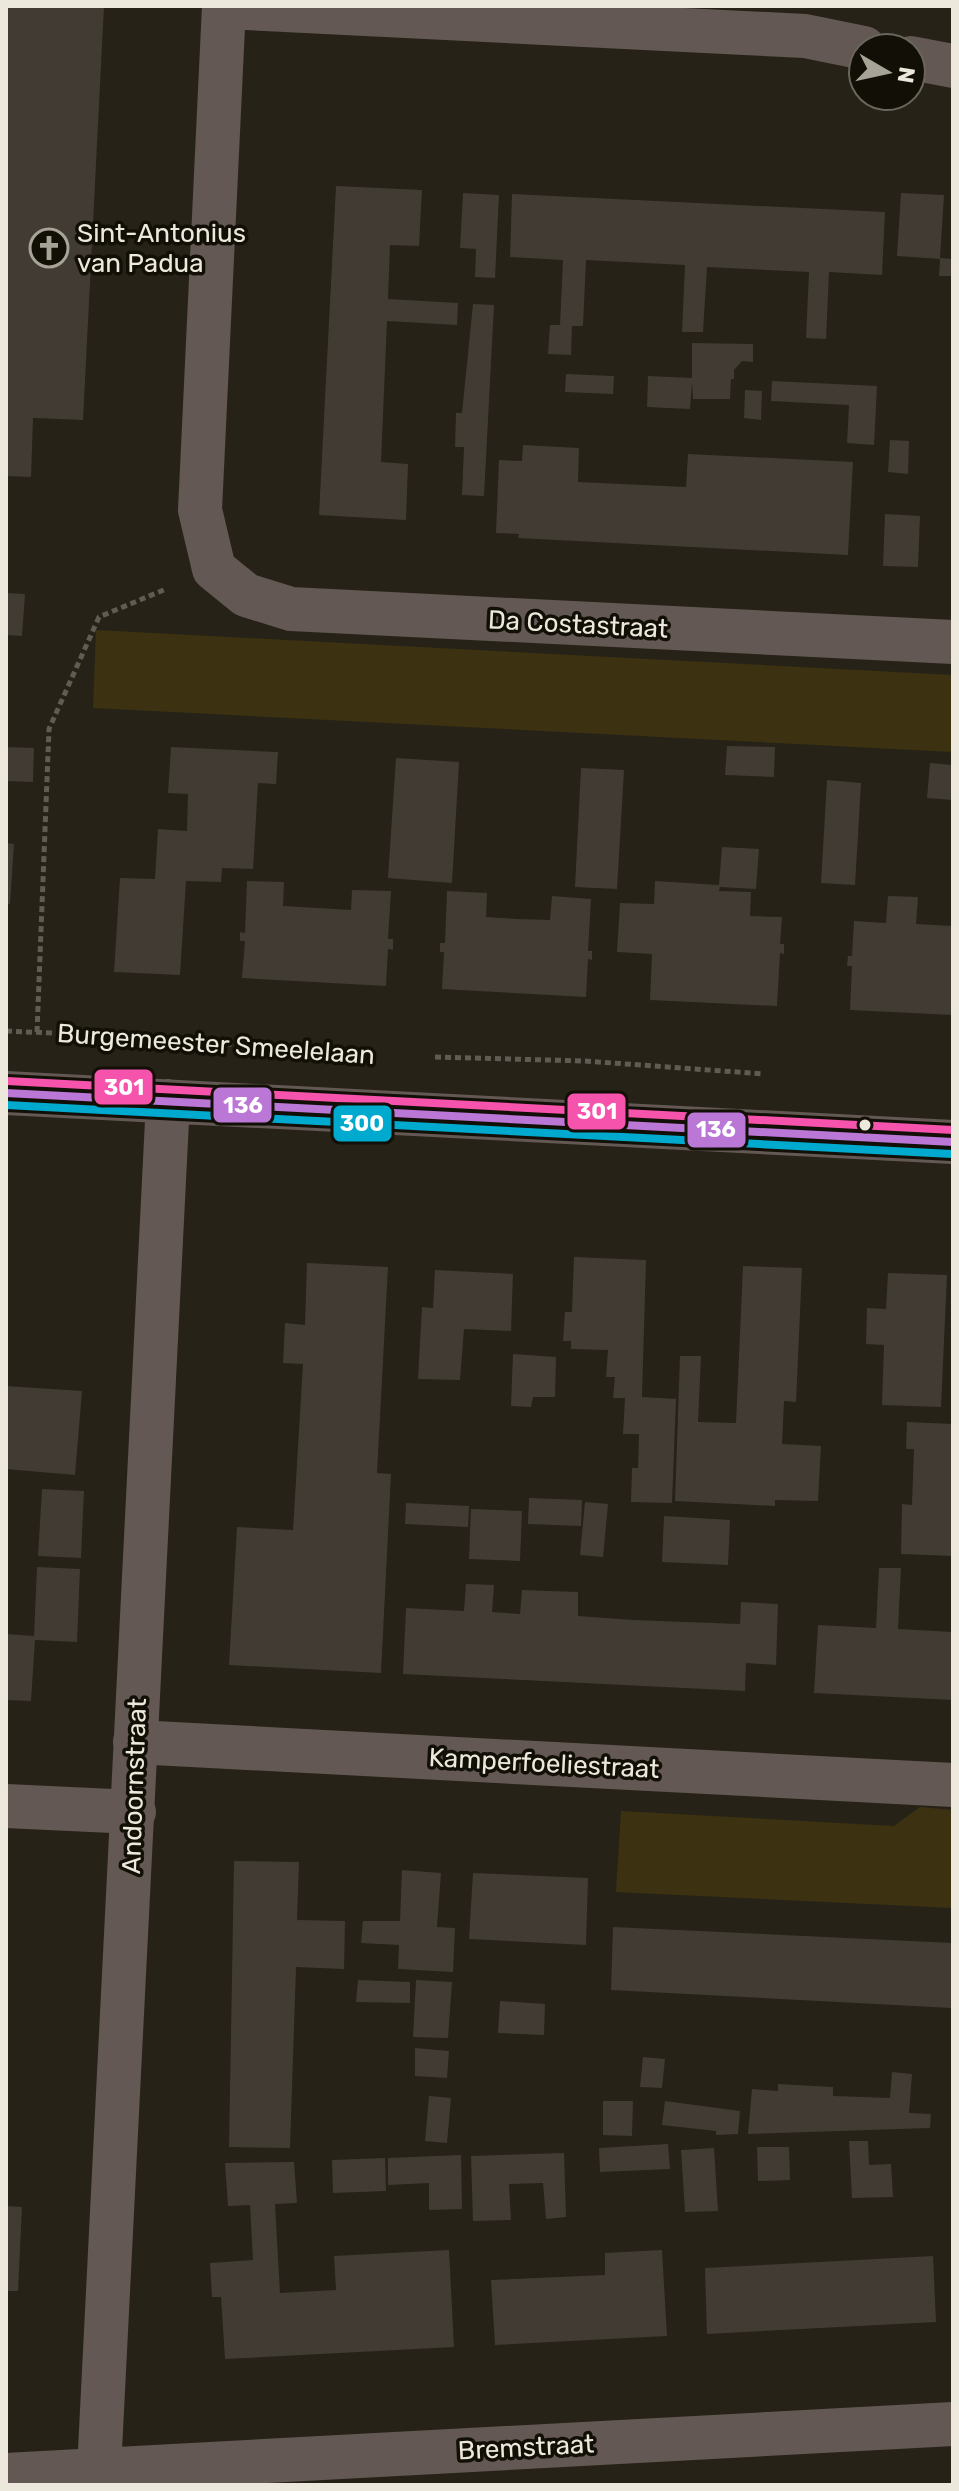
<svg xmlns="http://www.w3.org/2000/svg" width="959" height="2491" font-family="Rubik,sans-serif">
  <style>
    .grass { fill: #3c3212 }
    .building { fill: #413b34 }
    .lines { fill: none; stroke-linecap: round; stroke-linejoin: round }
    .path { stroke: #625b54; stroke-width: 5; stroke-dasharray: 6 4; stroke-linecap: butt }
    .minor { stroke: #635853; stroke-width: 44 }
    .bus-1-casing { stroke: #120f07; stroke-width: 14 }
    .bus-2-casing { stroke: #120f07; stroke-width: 14 }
    .bus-3-casing { stroke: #120f07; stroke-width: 14 }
    .bus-1 { stroke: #ba77d6; stroke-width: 8 }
    .bus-2 { stroke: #00a9ce; stroke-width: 8 }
    .bus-3 { stroke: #f653ac; stroke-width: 8 }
    .bus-dot { fill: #ece8db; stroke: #120f07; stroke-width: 3 }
    .labels { text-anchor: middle; stroke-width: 7; stroke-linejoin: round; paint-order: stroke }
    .poi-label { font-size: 26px; fill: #ece8db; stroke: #120f07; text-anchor: start }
    .street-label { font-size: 26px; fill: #ece8db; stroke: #120f07 }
    .line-badge { stroke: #120f07; stroke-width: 3 }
    .badge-label { font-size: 22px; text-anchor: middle; font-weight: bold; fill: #fff }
  </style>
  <rect width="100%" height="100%" fill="#262217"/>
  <path class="grass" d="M 96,630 L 953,675 L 953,752 L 93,708 Z
    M 920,1807 L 953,1810 L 953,1908 L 616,1892 L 621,1811 L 894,1826 Z"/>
  <path class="building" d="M 6,6 L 104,6 L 83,420 L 33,418 L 31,477 L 6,476 Z
    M 336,186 L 422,190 L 419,246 L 390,245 L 388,299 L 458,303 L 457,325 L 387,321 L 381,462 L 408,464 L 406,520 L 319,515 Z
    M 463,193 L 499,195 L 495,278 L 475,277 L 476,249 L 460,248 Z
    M 901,193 L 944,195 L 940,258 L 953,259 L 953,276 L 939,276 L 940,259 L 897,256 Z
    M 512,194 L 885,212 L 882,275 L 829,272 L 826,339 L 806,338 L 809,272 L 707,267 L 703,332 L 682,332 L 685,265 L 586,260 L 583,326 L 572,326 L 571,355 L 548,354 L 550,325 L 560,325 L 563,260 L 510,257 Z
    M 473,304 L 494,305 L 484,496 L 462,495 L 464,447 L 455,447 L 456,413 L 462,413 Z
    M 692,343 L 753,344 L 753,362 L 742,361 L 734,370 L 734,379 L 731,379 L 730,399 L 693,399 L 692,382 L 690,409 L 647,407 L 648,376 L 692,378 Z
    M 566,374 L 614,376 L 613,394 L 565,392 Z
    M 772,381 L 877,386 L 874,445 L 847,443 L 849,405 L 771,401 Z
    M 745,390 L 762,391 L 761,420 L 744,418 Z
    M 890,440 L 909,441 L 908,474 L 888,472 Z
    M 523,445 L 579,448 L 578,482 L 686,487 L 688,454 L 853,462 L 848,555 L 518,538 L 519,534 L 496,533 L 499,460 L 522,461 Z
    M 885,514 L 920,516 L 918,567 L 883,566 Z
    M 6,593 L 25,594 L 22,636 L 6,635 Z
    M 727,746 L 775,747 L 774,777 L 725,775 Z
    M 6,747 L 34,748 L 33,782 L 6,781 Z
    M 171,747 L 278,752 L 276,784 L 258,783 L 253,869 L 222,868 L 221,882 L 186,881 L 180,975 L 114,972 L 120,878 L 155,879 L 158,829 L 187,831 L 188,794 L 168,793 Z
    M 396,758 L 459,762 L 452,883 L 388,878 Z
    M 930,763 L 953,765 L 953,800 L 927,798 Z
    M 581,768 L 624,770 L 617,889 L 575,887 Z
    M 827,780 L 861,783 L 855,885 L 821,883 Z
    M 6,843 L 14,844 L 10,904 L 6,904 Z
    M 722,847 L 759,849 L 756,889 L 720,887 L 719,891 L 751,892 L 750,916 L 782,917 L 780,944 L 784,944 L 784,954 L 780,953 L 777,1006 L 650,1000 L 652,954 L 617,952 L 620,903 L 654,904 L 655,881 L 719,885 Z
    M 247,881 L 284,882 L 283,906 L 351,910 L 352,890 L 391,891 L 388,939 L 393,939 L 393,950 L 388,949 L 386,986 L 242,978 L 245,941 L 240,941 L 240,932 L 245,933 Z
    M 447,891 L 487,893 L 486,917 L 517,919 L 550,920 L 552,896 L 591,899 L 588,951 L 592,951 L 592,960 L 588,959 L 586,997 L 442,989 L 444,952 L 440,952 L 440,943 L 445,943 Z
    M 888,896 L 918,897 L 916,924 L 953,926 L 953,1015 L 850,1010 L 852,966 L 847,966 L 848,956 L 852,956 L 854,921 L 886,923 Z
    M 574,1257 L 646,1260 L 642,1397 L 676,1399 L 672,1503 L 631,1502 L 632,1468 L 638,1468 L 639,1434 L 623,1434 L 625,1398 L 613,1398 L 615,1377 L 606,1377 L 608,1350 L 571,1349 L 571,1341 L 563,1341 L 565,1312 L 572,1312 Z
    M 307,1263 L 388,1267 L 377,1473 L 391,1474 L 381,1673 L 229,1665 L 237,1527 L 293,1530 L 303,1364 L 283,1363 L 285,1323 L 305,1325 Z
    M 743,1266 L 802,1268 L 796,1402 L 784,1401 L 782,1444 L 821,1446 L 818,1501 L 775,1500 L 775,1506 L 675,1501 L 680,1356 L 701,1356 L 698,1422 L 736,1423 Z
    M 435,1270 L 513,1274 L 511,1331 L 464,1329 L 460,1380 L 418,1379 L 422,1307 L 433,1308 Z
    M 888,1273 L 947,1275 L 941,1407 L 882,1405 L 884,1345 L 866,1344 L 867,1308 L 886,1309 Z
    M 513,1354 L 556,1357 L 555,1397 L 533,1397 L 531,1407 L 511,1406 Z
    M 6,1386 L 82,1391 L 75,1475 L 6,1469 Z
    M 907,1422 L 953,1424 L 953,1556 L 901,1554 L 902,1504 L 912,1505 L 914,1449 L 906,1449 Z
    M 42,1489 L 84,1491 L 81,1558 L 38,1556 Z
    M 529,1498 L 582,1500 L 581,1526 L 528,1524 Z
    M 585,1502 L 608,1504 L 603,1557 L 580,1555 Z
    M 406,1503 L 469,1506 L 468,1527 L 405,1524 Z
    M 471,1509 L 522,1511 L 520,1561 L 469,1559 Z
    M 664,1516 L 730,1520 L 728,1565 L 662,1562 Z
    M 37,1567 L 80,1569 L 77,1642 L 35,1640 L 31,1701 L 6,1700 L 6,1634 L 34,1636 Z
    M 879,1568 L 901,1568 L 898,1629 L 953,1632 L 953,1700 L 814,1693 L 818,1625 L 876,1628 Z
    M 466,1584 L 494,1585 L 492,1612 L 520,1614 L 522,1590 L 578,1592 L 578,1616 L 633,1620 L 740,1624 L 741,1602 L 778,1604 L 776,1665 L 746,1663 L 745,1691 L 403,1674 L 406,1608 L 464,1611 Z
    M 234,1861 L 299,1862 L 297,1920 L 345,1921 L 344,1969 L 296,1967 L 290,2148 L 229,2147 Z
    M 402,1870 L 441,1873 L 437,1927 L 455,1928 L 453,1972 L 398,1969 L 399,1945 L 361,1943 L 363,1921 L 400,1921 Z
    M 473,1873 L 588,1878 L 586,1945 L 469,1939 Z
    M 613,1927 L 953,1943 L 952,2008 L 611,1990 Z
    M 358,1980 L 410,1982 L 410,2003 L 356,2002 Z
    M 416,1980 L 452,1982 L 448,2038 L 413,2037 Z
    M 500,2001 L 545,2004 L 544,2035 L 498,2033 Z
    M 415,2048 L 449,2051 L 447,2078 L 415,2076 Z
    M 643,2057 L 665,2059 L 662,2088 L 640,2087 Z
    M 892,2072 L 912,2074 L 909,2113 L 931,2114 L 930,2128 L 748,2134 L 752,2089 L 778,2091 L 778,2084 L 833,2087 L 833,2096 L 890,2098 Z
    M 429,2096 L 451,2098 L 447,2143 L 425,2141 Z
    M 603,2101 L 633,2101 L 632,2136 L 603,2135 Z
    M 665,2101 L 740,2111 L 738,2134 L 716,2135 L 716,2131 L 662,2125 Z
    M 849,2141 L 868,2141 L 869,2165 L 891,2164 L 893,2197 L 852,2198 Z
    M 668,2144 L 670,2169 L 600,2172 L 599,2148 Z
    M 757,2147 L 789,2147 L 790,2180 L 758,2181 Z
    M 714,2148 L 718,2211 L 685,2212 L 681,2150 Z
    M 564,2153 L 566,2217 L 546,2219 L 543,2183 L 509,2184 L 511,2220 L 473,2221 L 471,2156 Z
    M 461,2155 L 462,2209 L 429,2210 L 429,2183 L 388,2185 L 388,2158 Z
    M 385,2158 L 386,2191 L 333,2193 L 332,2160 Z
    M 294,2162 L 297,2203 L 275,2204 L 280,2293 L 336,2290 L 334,2256 L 449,2250 L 454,2347 L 225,2359 L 221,2297 L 212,2297 L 210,2263 L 253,2260 L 250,2205 L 228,2206 L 225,2163 Z
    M 6,2206 L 22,2207 L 18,2291 L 6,2291 Z
    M 662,2250 L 667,2336 L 495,2345 L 491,2280 L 605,2275 L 605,2253 Z
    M 933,2256 L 936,2322 L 707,2334 L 705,2268 Z"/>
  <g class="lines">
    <path class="path" d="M 6,1031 L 141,1037 L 317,1051
      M 37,1032 L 49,729 L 99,617 L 166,589
      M 435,1057 L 585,1061 L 764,1074"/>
    <path class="minor" d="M 224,6 L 200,510 L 214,569 L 246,595 L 291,609 L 953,642
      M 224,7 L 805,36 L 864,48
      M 911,58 L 953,66
      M 6,1093 L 953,1142
      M 135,1742 L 953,1785
      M 6,1806 L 134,1812
      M 99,2470 L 168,1101
      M 6,2475 L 953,2424"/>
    <g class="bus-1-casing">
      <path id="bus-1" d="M 6,1093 L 953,1142"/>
    </g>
    <g class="bus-2-casing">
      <path id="bus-2" d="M 6,1105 L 952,1154"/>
    </g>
    <g class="bus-3-casing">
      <path id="bus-3" d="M 7,1081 L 953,1130"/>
    </g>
    <use href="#bus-1" class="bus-1"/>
    <use href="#bus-2" class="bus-2"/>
    <use href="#bus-3" class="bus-3"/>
  </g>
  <defs>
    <g id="church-ring" transform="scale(2)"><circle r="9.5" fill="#120f07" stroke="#a7a396" stroke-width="1.5"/><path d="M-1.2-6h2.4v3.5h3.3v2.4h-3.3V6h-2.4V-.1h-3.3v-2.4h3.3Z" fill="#a7a396"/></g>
  </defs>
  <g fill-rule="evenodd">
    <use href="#church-ring" x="49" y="248"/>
  </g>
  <circle class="bus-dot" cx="865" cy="1125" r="7"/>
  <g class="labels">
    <g class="poi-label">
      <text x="77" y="242">Sint-Antonius<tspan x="77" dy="30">van Padua</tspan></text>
    </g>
    <g class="street-label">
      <text transform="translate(578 624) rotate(3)" y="9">Da Costastraat</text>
      <text transform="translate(216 1044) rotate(4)" y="9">Burgemeester Smeelelaan</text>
      <text transform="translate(544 1763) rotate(3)" y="9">Kamperfoeliestraat</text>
      <text transform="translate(134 1786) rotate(-88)" y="9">Andoornstraat</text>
      <text transform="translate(526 2447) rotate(-3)" y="9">Bremstraat</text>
    </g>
  </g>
  <g class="line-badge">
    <rect x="93" y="1068" width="61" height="38" rx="8" fill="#f653ac"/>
    <rect x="212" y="1086" width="61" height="38" rx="8" fill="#ba77d6"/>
    <rect x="566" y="1092" width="61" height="39" rx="8" fill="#f653ac"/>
    <rect x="332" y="1104" width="61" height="39" rx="8" fill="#00a9ce"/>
    <rect x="686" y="1111" width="61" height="38" rx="8" fill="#ba77d6"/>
  </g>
  <g class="badge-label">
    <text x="124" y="1095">301</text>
    <text x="243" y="1113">136</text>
    <text x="597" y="1119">301</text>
    <text x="362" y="1131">300</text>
    <text x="716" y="1137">136</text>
  </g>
  <rect width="959" height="2491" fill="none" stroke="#ece8db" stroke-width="16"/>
  <g transform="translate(887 72) rotate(99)"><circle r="38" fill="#120f07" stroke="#69665c" stroke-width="2"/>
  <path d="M0-6L14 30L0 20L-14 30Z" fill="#a7a396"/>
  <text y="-12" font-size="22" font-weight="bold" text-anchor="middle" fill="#ece8db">N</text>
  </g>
</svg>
